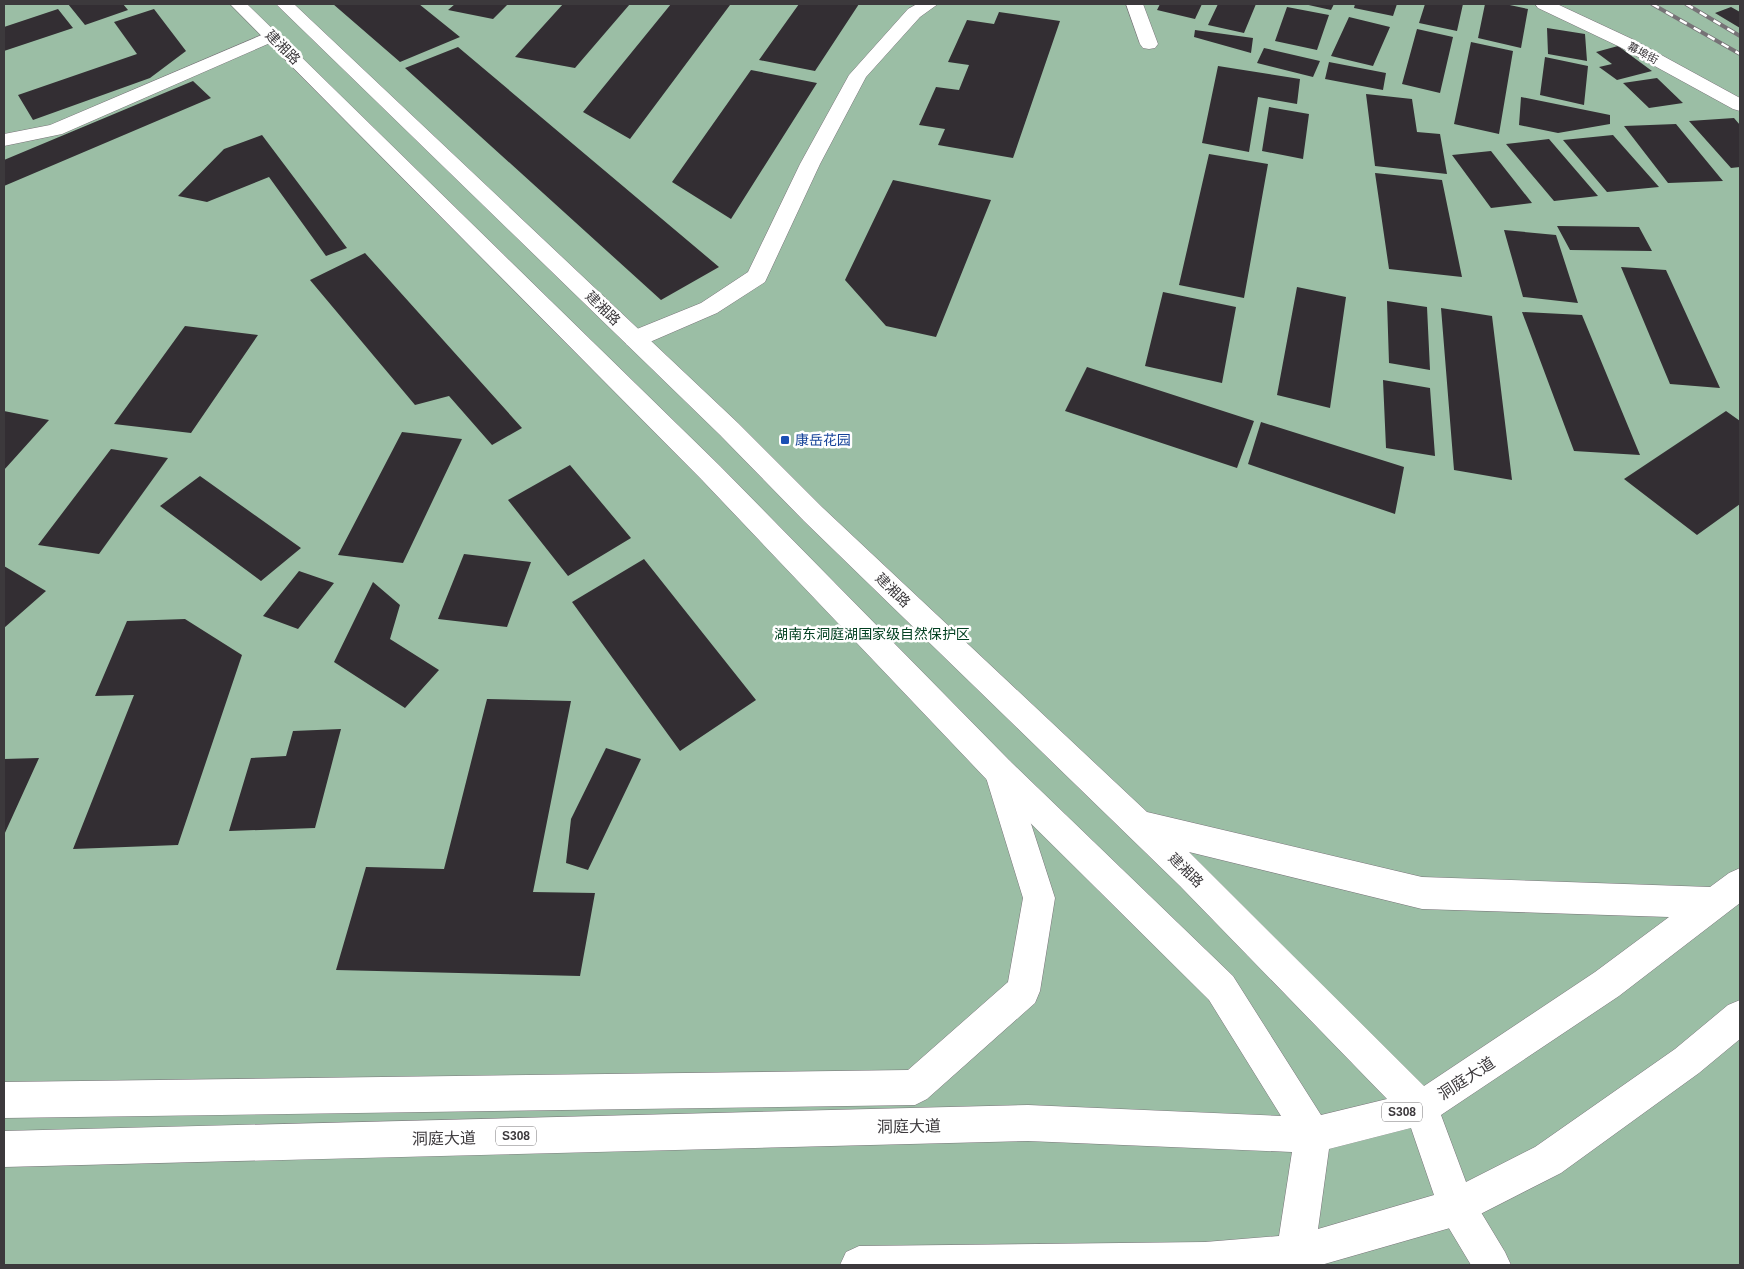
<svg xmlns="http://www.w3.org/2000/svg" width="1744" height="1269" font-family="Helvetica,'Noto Sans SC',sans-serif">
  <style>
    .green { fill: #9bbea5 }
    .building { fill: #332e33 }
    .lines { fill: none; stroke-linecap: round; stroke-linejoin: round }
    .minor-casing { stroke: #797379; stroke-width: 1 }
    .tertiary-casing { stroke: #797379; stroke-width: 1 }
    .primary-casing { stroke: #797379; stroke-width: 1 }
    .minor { fill: #fff; fill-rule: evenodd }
    .tertiary { fill: #fff; fill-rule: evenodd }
    .primary { fill: #fff; fill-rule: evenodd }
    .rail-casing { stroke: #767276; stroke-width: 4 }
    .rail { stroke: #fff; stroke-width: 2.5; stroke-dasharray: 8; stroke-linecap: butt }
    .transit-dot { fill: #1a4fb4; stroke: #fff; stroke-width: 2 }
    .labels { text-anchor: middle; stroke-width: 5; stroke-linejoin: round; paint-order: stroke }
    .far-street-label { font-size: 11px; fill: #3c393c; stroke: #fff }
    .shield { fill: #fff; stroke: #767476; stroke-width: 1 }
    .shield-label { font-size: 12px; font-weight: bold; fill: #3c393c }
    .street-label { font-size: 14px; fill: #3c393c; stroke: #fff }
    .transit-label { font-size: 14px; fill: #164399; stroke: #fff; text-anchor: start }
    .park-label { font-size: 14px; fill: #024021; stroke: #fff }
    .near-street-label { font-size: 16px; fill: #3c393c; stroke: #fff }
  </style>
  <rect width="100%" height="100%" fill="#e3dce3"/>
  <path class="green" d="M 4,4 L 1740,4 L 1740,1265 L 4,1265 Z"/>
  <path class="building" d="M 68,4 L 123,4 L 128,10 L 85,25 Z
    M 333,4 L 419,4 L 460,37 L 400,62 Z
    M 455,4 L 508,4 L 493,19 L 448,10 Z
    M 563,4 L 630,4 L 575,68 L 515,57 Z
    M 671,4 L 730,5 L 630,139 L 583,112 Z
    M 799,4 L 859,4 L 815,71 L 759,60 Z
    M 1160,4 L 1202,4 L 1195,19 L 1157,10 Z
    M 1218,4 L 1256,4 L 1244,33 L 1208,25 Z
    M 1304,4 L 1334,4 L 1331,10 Z
    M 1355,4 L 1397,4 L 1393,16 L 1354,8 Z
    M 1425,4 L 1463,4 L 1457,31 L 1419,23 Z
    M 1485,4 L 1505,4 L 1528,9 L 1521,48 L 1478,38 Z
    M 1287,7 L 1329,15 L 1317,50 L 1275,41 Z
    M 1731,7 L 1740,12 L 1740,28 L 1715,13 Z
    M 58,9 L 73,28 L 4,51 L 4,27 Z
    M 154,9 L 186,51 L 150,78 L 33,120 L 18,95 L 137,54 L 114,22 Z
    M 999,12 L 1060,21 L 1013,158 L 938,145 L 945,129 L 919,125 L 936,87 L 959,90 L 969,65 L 948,62 L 967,20 L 994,24 Z
    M 1349,17 L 1390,27 L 1373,66 L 1331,56 Z
    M 1547,28 L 1585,34 L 1587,61 L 1548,54 Z
    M 1417,29 L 1453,37 L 1440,93 L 1402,84 Z
    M 1195,30 L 1253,38 L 1251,53 L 1194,37 Z
    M 1471,42 L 1513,51 L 1499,134 L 1454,124 Z
    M 1618,46 L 1652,71 L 1617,80 L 1599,67 L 1612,64 L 1596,52 Z
    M 458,47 L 719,267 L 661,300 L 405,68 Z
    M 1264,48 L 1320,61 L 1313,77 L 1257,63 Z
    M 1545,57 L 1588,66 L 1584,105 L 1540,95 Z
    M 1329,62 L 1386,73 L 1383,90 L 1325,79 Z
    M 1218,66 L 1300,79 L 1297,104 L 1258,97 L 1249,152 L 1202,143 Z
    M 751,70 L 817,83 L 731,219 L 672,182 Z
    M 1657,78 L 1683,103 L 1649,108 L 1623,83 Z
    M 193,81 L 211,98 L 4,186 L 4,160 Z
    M 1366,94 L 1412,99 L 1417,132 L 1440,134 L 1447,174 L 1375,166 Z
    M 1521,97 L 1610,115 L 1610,124 L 1558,133 L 1519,125 Z
    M 1269,107 L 1309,114 L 1303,159 L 1262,151 Z
    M 1734,118 L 1740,125 L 1740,167 L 1731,168 L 1689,121 Z
    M 1676,124 L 1723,181 L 1668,183 L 1624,126 Z
    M 262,135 L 347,248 L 326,256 L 269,177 L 207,202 L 178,196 L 224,149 Z
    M 1613,135 L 1659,187 L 1607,192 L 1563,140 Z
    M 1549,139 L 1598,196 L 1554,201 L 1506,144 Z
    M 1491,151 L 1532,203 L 1491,208 L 1452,155 Z
    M 1209,154 L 1268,164 L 1244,298 L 1179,285 Z
    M 1375,173 L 1442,180 L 1462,277 L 1389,269 Z
    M 893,180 L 991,200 L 936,337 L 886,326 L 845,280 Z
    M 1557,226 L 1639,227 L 1652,251 L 1570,250 Z
    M 1504,230 L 1556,235 L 1578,303 L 1523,297 Z
    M 365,253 L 522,428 L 492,445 L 449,396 L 415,405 L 310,280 Z
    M 1621,267 L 1666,270 L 1720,388 L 1670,384 Z
    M 1297,287 L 1346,297 L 1330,408 L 1277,395 Z
    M 1163,292 L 1236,307 L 1222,383 L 1145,366 Z
    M 1387,301 L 1427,307 L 1430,370 L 1389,363 Z
    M 1441,308 L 1492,316 L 1512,480 L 1454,470 Z
    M 1522,312 L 1582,315 L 1640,455 L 1574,451 Z
    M 185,326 L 258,335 L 191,433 L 114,424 Z
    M 1087,367 L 1254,421 L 1237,468 L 1065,411 Z
    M 1383,380 L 1430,388 L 1435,456 L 1386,448 Z
    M 4,411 L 49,420 L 4,470 Z
    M 1726,411 L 1740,421 L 1740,504 L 1697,535 L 1624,479 Z
    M 1261,422 L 1404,467 L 1395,514 L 1248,464 Z
    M 402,432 L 462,439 L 403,563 L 338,555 Z
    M 111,449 L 168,458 L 99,554 L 38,545 Z
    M 570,465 L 631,538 L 568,576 L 508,500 Z
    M 200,476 L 301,548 L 261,581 L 160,506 Z
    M 464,554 L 531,562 L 507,627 L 438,619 Z
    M 644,559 L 756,700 L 680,751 L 572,602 Z
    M 4,566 L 46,591 L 4,628 Z
    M 299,571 L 334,583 L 298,629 L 263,616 Z
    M 373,582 L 400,605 L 390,639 L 439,670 L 405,708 L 334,662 Z
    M 185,619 L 242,655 L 178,845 L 73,849 L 134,695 L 95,696 L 127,621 Z
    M 487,699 L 571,701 L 533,892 L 595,893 L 580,976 L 336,970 L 366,867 L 444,869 Z
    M 341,729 L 315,828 L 229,831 L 251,758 L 286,756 L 293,731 Z
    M 606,748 L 641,759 L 588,870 L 566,863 L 571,819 Z
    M 39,758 L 4,835 L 4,759 Z"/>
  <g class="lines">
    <g class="minor-casing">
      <path id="minor" d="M 917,4 L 938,4 L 920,17 L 866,77 L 820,164 L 765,282 L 717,313 L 643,345 L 635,347 L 627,345 L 624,339 L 627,333 L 701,303 L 748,272 L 800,164 L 849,75 L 908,9 Z
        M 1126,4 L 1143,4 L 1158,44 L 1155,48 L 1149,49 L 1143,48 L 1140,44 Z
        M 1535,4 L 1557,4 L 1632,39 L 1740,98 L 1740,111 L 1733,109 L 1620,47 L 1538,8 Z
        M 271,31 L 277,32 L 280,36 L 277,40 L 62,134 L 4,146 L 4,134 L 50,125 Z
        M 1457,1188 L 1470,1194 L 1505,1252 L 1511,1265 L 1471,1265 L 1444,1220 L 1438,1207 L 1444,1194 Z"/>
    </g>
    <g class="tertiary-casing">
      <path id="tertiary" d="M 999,757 L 1010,761 L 1014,771 L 1055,898 L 1040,991 L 1035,1003 L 927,1099 L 915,1105 L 4,1118 L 4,1082 L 908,1070 L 1008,982 L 1023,898 L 984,771 L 988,761 Z"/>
    </g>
    <g class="primary-casing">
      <path id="primary" d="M 230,4 L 247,4 L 720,466 L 1010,761 L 1233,976 L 1321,1115 L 1387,1099 L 1180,886 L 804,521 L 720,435 L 276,4 L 294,4 L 738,423 L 822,507 L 1147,812 L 1422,877 L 1710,887 L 1729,873 L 1740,868 L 1740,903 L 1619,996 L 1441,1115 L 1466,1182 L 1535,1147 L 1675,1049 L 1728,1005 L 1740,1000 L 1740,1039 L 1699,1073 L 1561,1173 L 1457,1226 L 1321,1265 L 840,1265 L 846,1252 L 859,1246 L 1205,1242 L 1279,1236 L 1292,1152 L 1028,1141 L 4,1167 L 4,1131 L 1028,1105 L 1281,1116 L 1209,1000 L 988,781 L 702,480 ZM 1189,852 L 1422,909 L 1669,917 L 1595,972 L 1424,1086 ZM 1411,1128 L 1434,1195 L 1318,1229 L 1329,1149 Z"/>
    </g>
    <use href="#minor" class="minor"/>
    <use href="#tertiary" class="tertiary"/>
    <use href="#primary" class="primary"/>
    <g class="rail-casing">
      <path id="rail" d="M 1652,4 L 1740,54
        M 1686,4 L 1740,36"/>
    </g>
    <use href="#rail" class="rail"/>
  </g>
  <rect class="transit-dot" x="780" y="435" width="10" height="10" rx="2.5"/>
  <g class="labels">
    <g class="far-street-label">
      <text transform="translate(1643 53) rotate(28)" y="4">幕埠街</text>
    </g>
    <g class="shield">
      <rect x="1382" y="1102.5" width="40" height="19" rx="4"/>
      <rect x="496" y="1126.5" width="40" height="19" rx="4"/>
    </g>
    <g class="shield-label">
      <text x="1402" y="1116">S308</text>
      <text x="516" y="1140">S308</text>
    </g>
    <g class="street-label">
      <text transform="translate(283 47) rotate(45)" y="5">建湘路</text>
      <text transform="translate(603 308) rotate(44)" y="5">建湘路</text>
      <text transform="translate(893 590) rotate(44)" y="5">建湘路</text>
      <text transform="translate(1186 870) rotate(44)" y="5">建湘路</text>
    </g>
    <g class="transit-label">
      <text x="795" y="445">康岳花园</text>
    </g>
    <g class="park-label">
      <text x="872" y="639">湖南东洞庭湖国家级自然保护区</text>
    </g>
    <g class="near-street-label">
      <text transform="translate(1466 1078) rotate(-33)" y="6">洞庭大道</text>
      <text transform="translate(909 1126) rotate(-1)" y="6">洞庭大道</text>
      <text transform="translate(444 1138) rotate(-1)" y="6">洞庭大道</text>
    </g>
  </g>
  <rect width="1744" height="1269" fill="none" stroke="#3c393c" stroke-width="10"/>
</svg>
